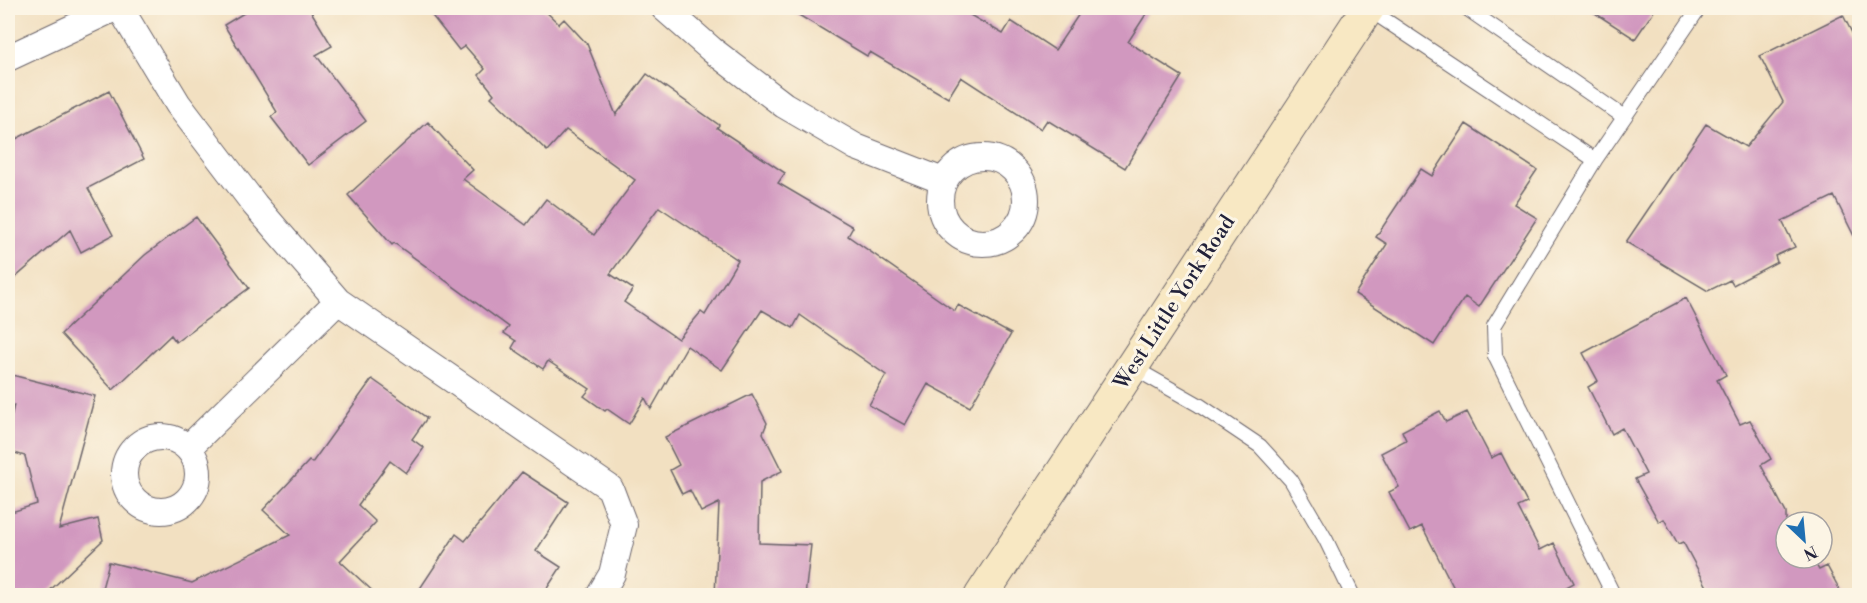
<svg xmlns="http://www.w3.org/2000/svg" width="1867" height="603" font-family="'Libre Bodoni',serif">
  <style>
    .building { fill: #d198bf; fill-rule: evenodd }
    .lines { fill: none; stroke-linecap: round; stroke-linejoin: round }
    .service-casing { stroke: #6b646a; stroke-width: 16 }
    .minor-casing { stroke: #6b646a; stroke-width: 28 }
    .secondary-casing { stroke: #6b646a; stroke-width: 35 }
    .service { stroke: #fff; stroke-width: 14 }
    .minor { stroke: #fff; stroke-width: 26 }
    .secondary { stroke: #f8e8c3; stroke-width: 33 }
    .labels { text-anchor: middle; stroke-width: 6; stroke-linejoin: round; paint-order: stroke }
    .street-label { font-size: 21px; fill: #22223b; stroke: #fcf5e5 }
  </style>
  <rect width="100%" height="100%" fill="#fcf5e5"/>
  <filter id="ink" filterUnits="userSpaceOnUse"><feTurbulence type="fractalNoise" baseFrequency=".0167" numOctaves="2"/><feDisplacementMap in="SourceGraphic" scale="12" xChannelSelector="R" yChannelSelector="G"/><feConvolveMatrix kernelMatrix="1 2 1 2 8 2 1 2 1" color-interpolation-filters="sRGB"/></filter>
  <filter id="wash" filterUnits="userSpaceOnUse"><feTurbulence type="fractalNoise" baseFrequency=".008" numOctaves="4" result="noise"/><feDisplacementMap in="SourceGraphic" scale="24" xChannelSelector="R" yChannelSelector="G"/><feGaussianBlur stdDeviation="1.35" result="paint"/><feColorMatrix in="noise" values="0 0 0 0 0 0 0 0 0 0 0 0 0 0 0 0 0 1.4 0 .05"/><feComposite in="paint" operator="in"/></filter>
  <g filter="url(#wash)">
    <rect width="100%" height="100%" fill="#f2e0c1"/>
    <g id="blocks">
      <path class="building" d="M 252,8 L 309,8 L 332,46 L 316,55 L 366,121 L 308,165 L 271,117 L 277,112 L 224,25 Z
        M 426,8 L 542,8 L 559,24 L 564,19 L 587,44 L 616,115 L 647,74 L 719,125 L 717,128 L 785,173 L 778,183 L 853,227 L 848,236 L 955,311 L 958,305 L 1011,334 L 970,407 L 928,384 L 905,425 L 869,405 L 886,375 L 800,315 L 793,328 L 762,310 L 722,370 L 687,346 L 651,409 L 645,398 L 629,424 L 607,409 L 605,411 L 584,396 L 590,389 L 548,361 L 543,369 L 512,348 L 516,341 L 504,333 L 509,327 L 394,243 L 392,245 L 348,195 L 428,122 L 473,170 L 463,179 L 526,225 L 546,199 L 594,235 L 635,180 L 566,130 L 547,151 L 491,97 L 494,94 L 479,75 L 485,69 L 465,46 L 459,50 ZM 659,207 L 738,260 L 705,315 L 701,312 L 678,339 L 624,302 L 633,289 L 610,274 Z
        M 787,8 L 958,8 L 1003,34 L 1011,21 L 1055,50 L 1083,8 L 1150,8 L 1128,42 L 1182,76 L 1125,168 L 1047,120 L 1041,129 L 961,77 L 948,98 L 870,52 L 867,56 Z
        M 1587,8 L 1656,8 L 1635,39 Z
        M 1843,15 L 1860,49 L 1860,248 L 1834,196 L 1782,221 L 1795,247 L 1775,256 L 1777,262 L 1733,285 L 1730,280 L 1708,291 L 1626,242 L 1706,124 L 1746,147 L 1783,102 L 1760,56 Z
        M 109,91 L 144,159 L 88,188 L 113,235 L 81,252 L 70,230 L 8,284 L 8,143 Z
        M 1466,124 L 1537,170 L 1514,204 L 1537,218 L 1479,307 L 1465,297 L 1434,345 L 1355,294 L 1387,244 L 1376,237 L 1421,169 L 1432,176 Z
        M 196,217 L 249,288 L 176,342 L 171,335 L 113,390 L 61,334 L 145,255 Z
        M 1686,298 L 1726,375 L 1717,380 L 1740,424 L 1750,420 L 1771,459 L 1761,465 L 1786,513 L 1786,558 L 1812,558 L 1819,570 L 1827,566 L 1843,596 L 1712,596 L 1683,542 L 1678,544 L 1664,519 L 1659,522 L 1635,479 L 1646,474 L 1622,428 L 1612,434 L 1588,387 L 1598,381 L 1583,353 Z
        M 8,374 L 95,396 L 59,529 L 98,519 L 103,540 L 44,596 L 17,596 L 8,590 L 8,513 L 37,504 L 25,456 L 8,451 L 8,430 L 14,405 L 8,403 Z
        M 372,379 L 427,418 L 412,439 L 424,448 L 406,473 L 390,461 L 358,505 L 376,522 L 340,561 L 378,596 L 100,596 L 109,562 L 192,583 L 290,535 L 263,510 L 309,461 L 312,463 Z
        M 752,394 L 767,423 L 763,433 L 782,471 L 760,482 L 759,543 L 811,545 L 805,596 L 715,596 L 719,503 L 701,512 L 690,490 L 682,494 L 670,470 L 679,465 L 665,437 Z
        M 1440,411 L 1446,422 L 1467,412 L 1491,458 L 1501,453 L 1527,503 L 1518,507 L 1540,550 L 1554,543 L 1574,583 L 1550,596 L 1458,596 L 1422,526 L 1410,532 L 1389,492 L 1399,487 L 1381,453 L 1406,440 L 1402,431 Z
        M 522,472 L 568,502 L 536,551 L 561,567 L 542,596 L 415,596 L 456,534 L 465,541 Z"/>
    </g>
  </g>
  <g filter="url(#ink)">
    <use href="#blocks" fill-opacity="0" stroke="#6b646a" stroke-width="1.5"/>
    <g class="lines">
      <g class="service-casing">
        <path id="service" d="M 1367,8 L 1595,160
          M 1466,8 L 1624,117
          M 1132,367 L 1199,405 L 1260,446 L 1291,480 L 1326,540 L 1353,596
          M 1614,596 L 1495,356 L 1494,326 L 1595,160 L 1699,8"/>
      </g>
      <g class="minor-casing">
        <path id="minor" d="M 120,8 L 178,104 L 255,205 L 338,301 L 610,488 L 624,525 L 612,574 L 599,596
          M 664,8 L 712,50 L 784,105 L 856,147 L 943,181
          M 8,58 L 115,8
          M940 200a43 43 0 1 1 86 0a43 43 0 1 1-86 0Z
          M124 474a37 37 0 1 1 74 0a37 37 0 1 1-74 0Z
          M 188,448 L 338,301"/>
      </g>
      <g class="secondary-casing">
        <path id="secondary" d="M 981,596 L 1368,8"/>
      </g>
      <use href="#service" class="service"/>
      <use href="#minor" class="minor"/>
      <use href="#secondary" class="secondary"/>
    </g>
  </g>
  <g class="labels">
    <g class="street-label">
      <text transform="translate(1174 302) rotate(-57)" y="7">West Little York Road</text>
    </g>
  </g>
  <rect width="1867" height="603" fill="none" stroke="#fcf5e5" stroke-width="30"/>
  <g transform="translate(1804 540) rotate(154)"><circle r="28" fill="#fcf5e5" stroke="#a5a1a1" stroke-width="1.5"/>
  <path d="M0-4.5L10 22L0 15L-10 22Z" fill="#1f6fb2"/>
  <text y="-9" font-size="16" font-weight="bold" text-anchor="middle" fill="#22223b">N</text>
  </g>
</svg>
